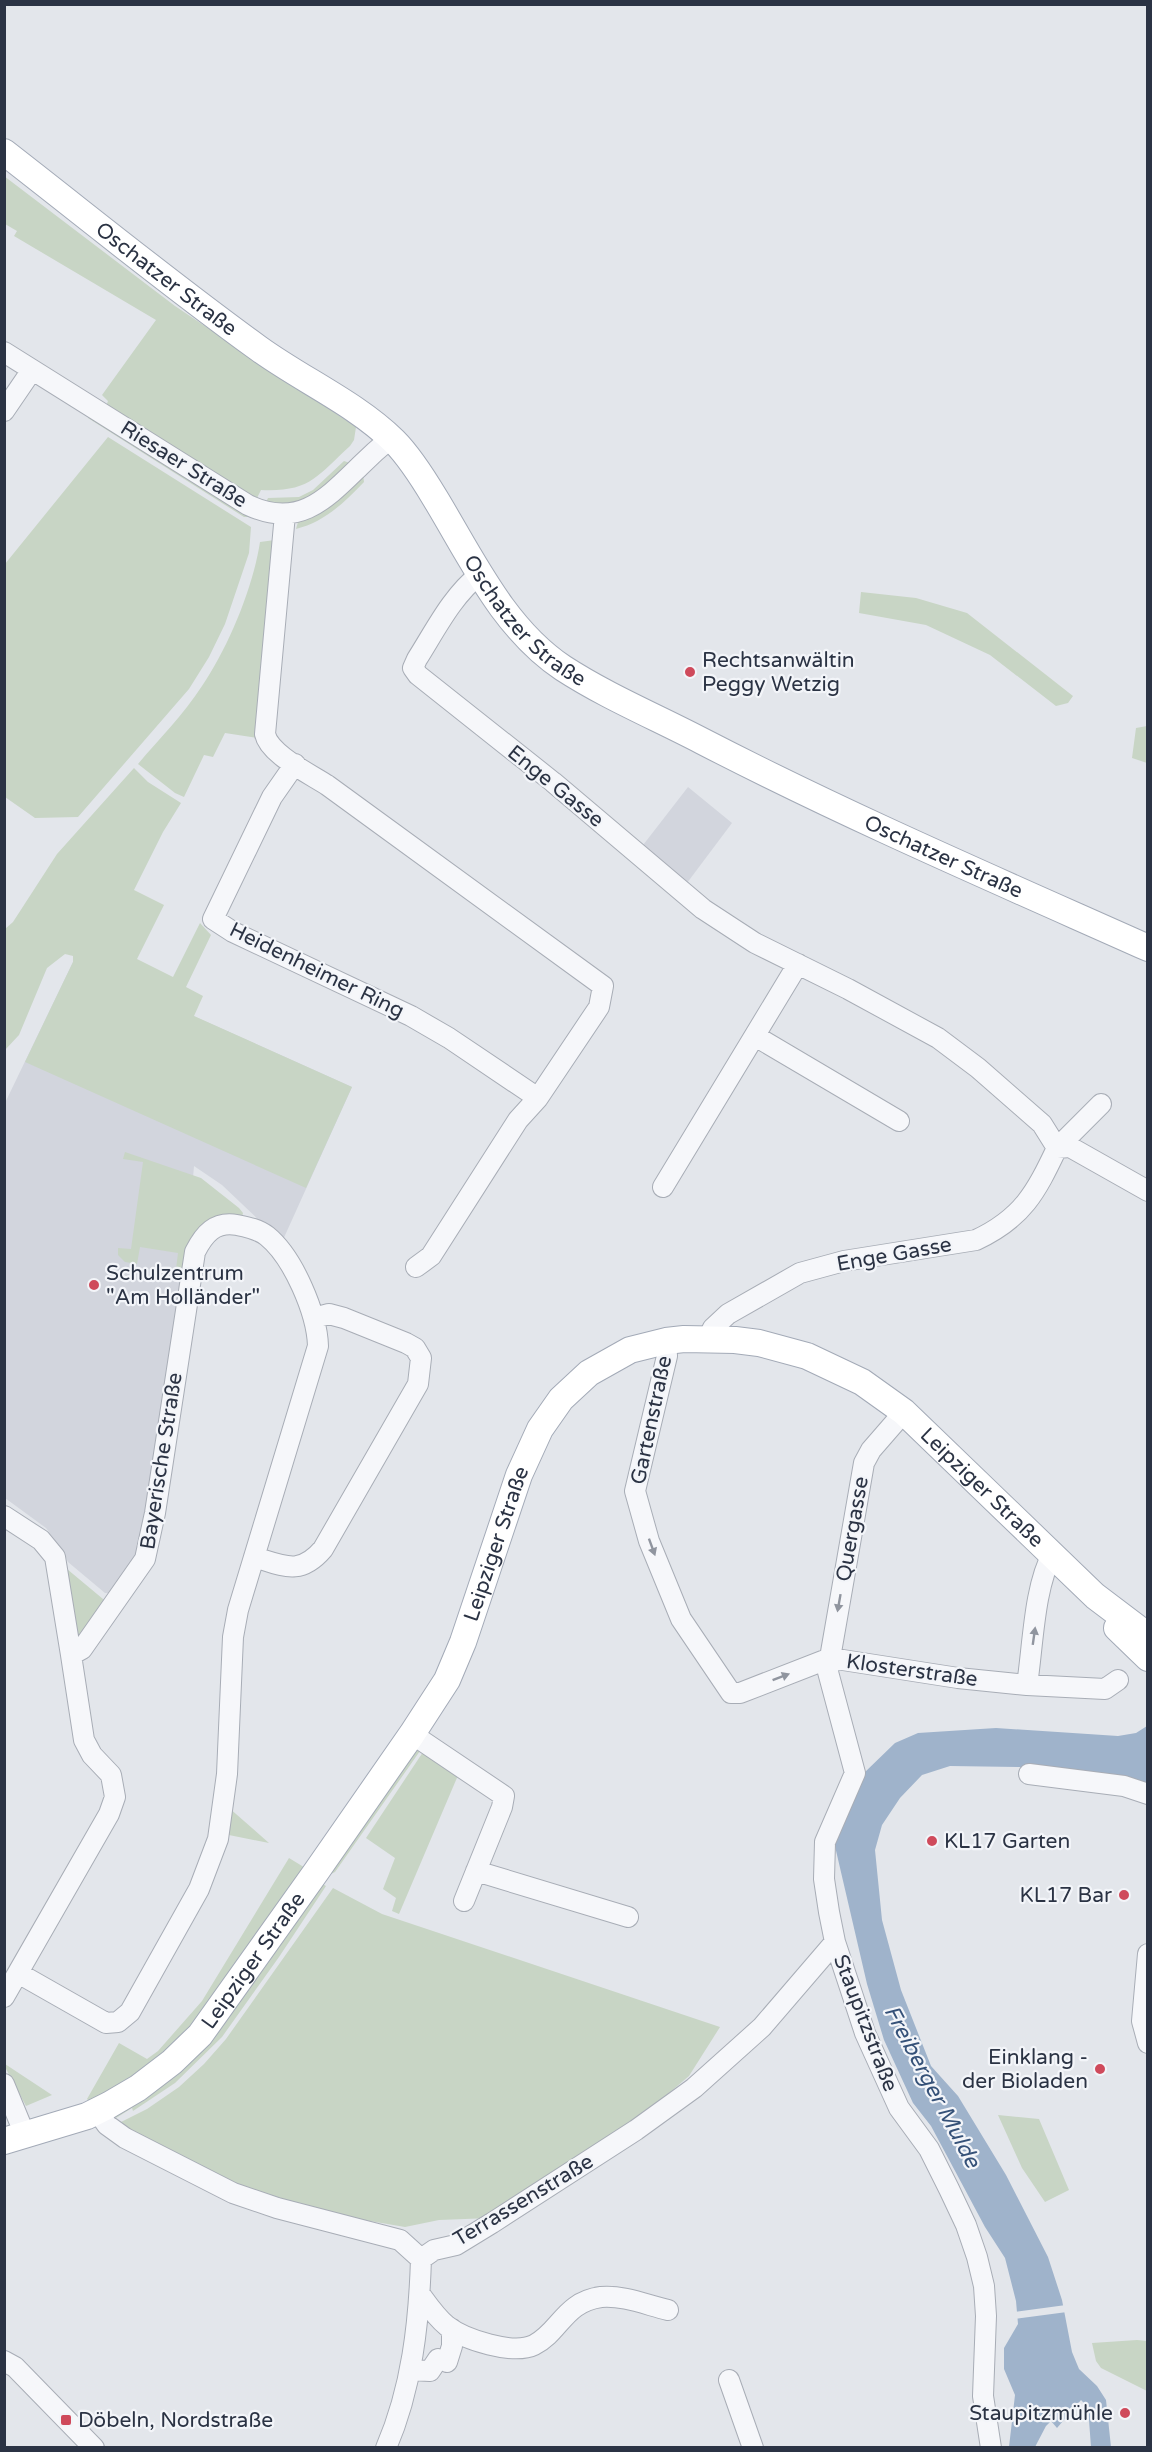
<svg xmlns="http://www.w3.org/2000/svg" width="1152" height="2452" font-family="'Varela Round',sans-serif">
  <style>
    .built { fill: #d2d5dd }
    .green { fill: #c8d5c5 }
    .water { fill: #9fb3cb }
    .pier { fill: #e3e6eb }
    .lines { fill: none; stroke-linecap: round; stroke-linejoin: round }
    .minor-casing { stroke: #a8adb6; stroke-width: 22 }
    .major-casing { stroke: #a3aab7; stroke-width: 28 }
    .minor { stroke: #f6f7fa; stroke-width: 20 }
    .major { stroke: #fff; stroke-width: 26 }
    .oneway { fill: #90959f }
    .poi-dot { fill: #cf4a5b; stroke: #f3f5f9; stroke-width: 2 }
    .labels { text-anchor: middle; stroke-width: 4.5; stroke-linejoin: round; paint-order: stroke }
    .street-label { font-size: 21px; fill: #2b3344; stroke: #f3f5f9 }
    .poi-label { font-size: 21px; fill: #2b3344; stroke: #f3f5f9; text-anchor: start }
    .water-label { font-size: 22px; font-style: italic; fill: #355178; stroke: #f3f5f9 }
  </style>
  <rect width="100%" height="100%" fill="#e3e6eb"/>
  <path class="built" d="M 688,787 L 732,823 L 684,887 L 640,849 Z
    M 73,962 L 352,1087 L 282,1242 L 222,1185 L 194,1166 L 185,1272 L 143,1545 L 118,1593 L 105,1593 L 68,1562 L 63,1551 L 46,1528 L 5,1498 L 4,1105 Z"/>
  <path class="green" d="M 4,176 L 175,306 L 356,427 L 354,440 L 350,446 C 316,477 310,492 261,490 L 256,500 L 106,406 L 108,401 L 102,395 L 156,320 L 14,236 L 17,231 L 5,224 Z
    M 91,414 L 250,513 L 248,517 L 244,517 L 88,418 Z
    M 108,437 L 251,527 L 249,553 L 225,624 L 209,657 L 189,689 L 78,817 L 35,818 L 5,797 L 5,564 Z
    M 344,461 L 353,464 L 321,492 L 288,506 L 265,504 L 268,498 L 299,497 L 313,490 Z
    M 363,474 L 364,482 C 344,503 324,522 296,529 L 298,522 L 317,514 Z
    M 275,540 L 258,738 L 225,733 L 213,757 L 204,755 L 184,797 L 175,793 L 138,764 C 159,739 184,714 202,686 C 228,648 253,588 260,542 Z
    M 861,592 L 916,598 L 967,613 L 1073,696 L 1068,703 L 1056,706 L 990,655 L 926,625 L 859,613 Z
    M 1147,726 L 1148,726 L 1147,763 L 1132,758 L 1136,728 Z
    M 134,768 L 148,782 L 181,803 L 163,832 L 134,890 L 164,905 L 137,959 L 173,977 L 200,923 L 211,935 L 186,987 L 203,996 L 194,1016 L 352,1087 L 306,1188 L 25,1062 L 73,962 L 73,956 L 65,954 L 47,968 L 19,1035 L 5,1050 L 5,929 L 13,922 L 57,854 Z
    M 125,1152 L 201,1178 L 239,1208 L 243,1213 L 242,1217 L 237,1219 L 183,1269 L 176,1269 L 178,1253 L 140,1247 L 137,1264 L 125,1262 L 118,1255 L 118,1248 L 131,1249 L 143,1162 L 123,1159 Z
    M 67,1569 L 109,1604 L 75,1643 Z
    M 414,1750 L 420,1751 L 335,1872 L 331,1874 L 328,1870 Z
    M 423,1752 L 459,1773 L 399,1914 L 392,1911 L 396,1898 L 383,1889 L 395,1858 L 366,1838 Z
    M 228,1807 L 269,1843 L 224,1834 Z
    M 289,1858 L 307,1869 L 176,2048 L 92,2105 L 87,2099 L 119,2043 L 147,2059 L 158,2051 L 202,2001 Z
    M 319,1882 L 326,1886 L 279,1957 L 222,2037 L 175,2083 L 133,2111 L 132,2108 L 116,2118 L 113,2112 L 143,2094 Z
    M 333,1888 L 382,1914 L 720,2027 L 689,2076 L 635,2122 L 491,2218 L 439,2220 L 405,2227 L 300,2209 L 257,2197 L 117,2124 L 147,2109 L 179,2087 L 204,2064 L 226,2039 Z
    M 5,2064 L 52,2095 L 26,2106 L 5,2067 Z
    M 998,2115 L 1039,2119 L 1069,2190 L 1045,2202 L 1022,2168 Z
    M 1137,2340 L 1147,2341 L 1147,2391 L 1101,2368 L 1096,2361 L 1092,2343 Z"/>
  <path class="water" d="M 1147,1726 L 1147,1788 L 1125,1780 L 1019,1767 L 950,1766 L 922,1775 L 900,1798 L 882,1825 L 875,1850 L 882,1920 L 901,1990 L 931,2066 L 958,2096 L 1006,2175 L 1048,2257 L 1062,2300 L 1072,2352 L 1079,2369 L 1097,2386 L 1106,2400 L 1111,2447 L 1091,2447 L 1088,2407 L 1081,2400 L 1057,2428 L 1051,2421 L 1046,2426 L 1035,2447 L 1009,2447 L 1015,2395 L 1004,2369 L 1004,2348 L 1018,2324 L 1016,2301 L 1005,2258 L 985,2227 L 931,2126 L 913,2103 L 884,2040 L 867,1984 L 834,1842 L 864,1773 L 895,1743 L 918,1733 L 996,1728 L 1118,1736 L 1136,1733 Z"/>
  <path class="pier" d="M 1066,2305 L 1067,2312 L 1015,2319 L 1014,2312 Z"/>
  <g class="lines">
    <g class="minor-casing">
      <path id="minor" d="M 4,352 L 248,505 C 299,529 326,499 360,466 C 370,456 380,447 391,438
        M 4,411 L 32,370
        M 285,514 L 265,734 C 269,754 310,774 327,785 L 603,986 L 599,1007 L 538,1098 L 449,1038 L 411,1016 L 233,932 L 213,919 L 272,797 L 295,764
        M 480,574 C 452,596 436,629 417,659 L 413,668 L 418,675 L 553,782 L 703,909 L 755,943 L 848,989 L 938,1038 L 978,1068 L 1042,1124 L 1057,1148 C 1036,1192 1023,1218 976,1240 L 844,1261 L 800,1273 L 728,1314 L 713,1328 L 708,1338
        M 755,1036 L 899,1121
        M 1101,1104 L 1057,1148 L 1070,1147 L 1148,1191
        M 663,1187 L 798,964
        M 416,1267 L 431,1256 L 518,1120 L 538,1098
        M 666,1341 L 667,1356 L 635,1491 L 649,1541 L 681,1619 L 731,1693 L 740,1693 L 830,1658 L 958,1678 L 1027,1685 L 1105,1689 L 1118,1680
        M 904,1412 L 871,1450 L 864,1463 L 830,1658 L 828,1672 L 855,1773 L 825,1842 L 824,1879 L 829,1912 L 835,1942 L 865,2033 L 899,2108 L 929,2149 L 949,2189 L 966,2225 L 977,2257 L 984,2286 L 986,2316 L 983,2396 L 991,2448
        M 4,1516 L 41,1540 L 55,1557 L 71,1655
        M 254,1557 C 284,1566 300,1576 323,1549 L 418,1384 L 421,1358 L 415,1348 L 406,1343 L 344,1318 L 329,1314 L 314,1318
        M 1027,1685 C 1033,1646 1034,1586 1053,1553
        M 412,1734 L 504,1796 L 502,1807 L 464,1901
        M 1029,1774 L 1124,1786 L 1148,1794
        M 476,1871 L 628,1917
        M 1148,1954 L 1142,2021 L 1148,2043
        M 4,1997 L 109,1814 L 115,1797 L 111,1775 L 92,1755 L 84,1740 L 71,1655 L 82,1649 L 145,1559 L 155,1513 L 195,1252 C 204,1234 215,1221 237,1225 C 247,1227 258,1229 267,1236 C 293,1257 317,1313 318,1346 L 238,1610 L 233,1637 L 227,1774 L 218,1839 L 199,1889 L 130,2012 L 118,2022 L 106,2023 L 18,1973
        M 4,2084 L 25,2135
        M 97,2111 L 107,2125 L 125,2138 L 233,2193 L 277,2208 L 400,2240 L 421,2259 L 434,2250 L 456,2245 L 492,2223 L 636,2130 L 694,2088 L 762,2027 L 835,1942
        M 420,2294 C 428,2305 436,2317 447,2326 C 465,2340 513,2355 534,2345 C 560,2332 564,2302 601,2297 C 623,2295 647,2305 668,2310
        M 4,2361 L 15,2367 L 94,2448
        M 447,2362 L 452,2346 L 452,2329
        M 411,2370 L 430,2371 L 438,2359
        M 729,2380 L 753,2448
        M 386,2448 C 412,2388 419,2323 421,2259"/>
    </g>
    <g class="major-casing">
      <g id="major">
        <path id="s1" d="M 4,152 C 89,218 172,286 258,348 C 302,380 355,403 394,441 C 410,457 423,478 435,498 C 471,557 503,628 563,668 C 606,696 656,717 702,741 C 847,816 998,881 1148,948"/>
        <path d="M 1117,1628 L 1148,1658"/>
        <path id="s2" d="M 4,2141 L 87,2116 L 109,2105 L 138,2088 L 172,2062 L 200,2035 L 316,1872 L 412,1734 L 447,1680 L 463,1642 L 519,1475 L 540,1429 L 561,1399 L 589,1373 L 630,1350 L 666,1341 L 684,1339 L 735,1340 L 759,1343 L 807,1356 L 862,1382 L 904,1412 L 1095,1596 L 1148,1636"/>
      </g>
    </g>
    <use href="#minor" class="minor"/>
    <use href="#major" class="major"/>
  </g>
  <defs><path id="oneway-solid" d="M-6-.8H1V-3.2L6.5 0L1 3.2V.8H-6Z" transform="scale(1.5)"/></defs>
  <g class="oneway">
    <use href="#oneway-solid" transform="translate(652 1547) rotate(70)"/>
    <use href="#oneway-solid" transform="translate(839 1603) rotate(100)"/>
    <use href="#oneway-solid" transform="translate(1034 1636) rotate(-82)"/>
    <use href="#oneway-solid" transform="translate(781 1677) rotate(-21)"/>
  </g>
  <g class="poi-dot">
    <circle cx="690" cy="672" r="6"/>
    <circle cx="94" cy="1285" r="6"/>
    <circle cx="932" cy="1841" r="6"/>
    <circle cx="1124" cy="1895" r="6"/>
    <circle cx="1100" cy="2069" r="6"/>
    <circle cx="1125" cy="2413" r="6"/>
    <rect x="60" y="2414" width="12" height="12" rx="3"/>
  </g>
  <g class="labels">
    <g class="street-label">
      <text dy="7" stroke="none"><textPath href="#s1" startOffset="206">Oschatzer Straße</textPath></text>
      <text transform="translate(184 464) rotate(32)" y="7">Riesaer Straße</text>
      <text dy="7" stroke="none"><textPath href="#s1" startOffset="710">Oschatzer Straße</textPath></text>
      <text transform="translate(556 786) rotate(39)" y="7">Enge Gasse</text>
      <text dy="7" stroke="none"><textPath href="#s1" startOffset="1196">Oschatzer Straße</textPath></text>
      <text transform="translate(317 970) rotate(26)" y="7">Heidenheimer Ring</text>
      <text transform="translate(894 1254) rotate(-10)" y="7">Enge Gasse</text>
      <text transform="translate(651 1420) rotate(-78)" y="7">Gartenstraße</text>
      <text transform="translate(161 1461) rotate(-81)" y="7">Bayerische Straße</text>
      <text dy="7" stroke="none"><textPath href="#s2" startOffset="1450">Leipziger Straße</textPath></text>
      <text transform="translate(852 1529) rotate(-80)" y="7">Quergasse</text>
      <text dy="7" stroke="none"><textPath href="#s2" startOffset="804">Leipziger Straße</textPath></text>
      <text transform="translate(912 1670) rotate(8)" y="7">Klosterstraße</text>
      <text dy="7" stroke="none"><textPath href="#s2" startOffset="318">Leipziger Straße</textPath></text>
      <text transform="translate(866 2023) rotate(69)" y="7">Staupitzstraße</text>
      <text transform="translate(523 2200) rotate(-31)" y="7">Terrassenstraße</text>
    </g>
    <g class="poi-label">
      <text x="702" y="667">Rechtsanwältin<tspan x="702" dy="24">Peggy Wetzig</tspan></text>
      <text x="106" y="1280">Schulzentrum<tspan x="106" dy="24">"Am Holländer"</tspan></text>
      <text x="944" y="1848">KL17 Garten</text>
      <text x="1112" y="1902" text-anchor="end">KL17 Bar</text>
      <text x="1088" y="2064" text-anchor="end">Einklang -<tspan x="1088" dy="24">der Bioladen</tspan></text>
      <text x="1113" y="2420" text-anchor="end">Staupitzmühle</text>
      <text x="78" y="2427">Döbeln, Nordstraße</text>
    </g>
    <g class="water-label">
      <text transform="translate(933 2086) rotate(62)" y="8">Freiberger Mulde</text>
    </g>
  </g>
  <rect width="1152" height="2452" fill="none" stroke="#2b3344" stroke-width="12"/>
</svg>
